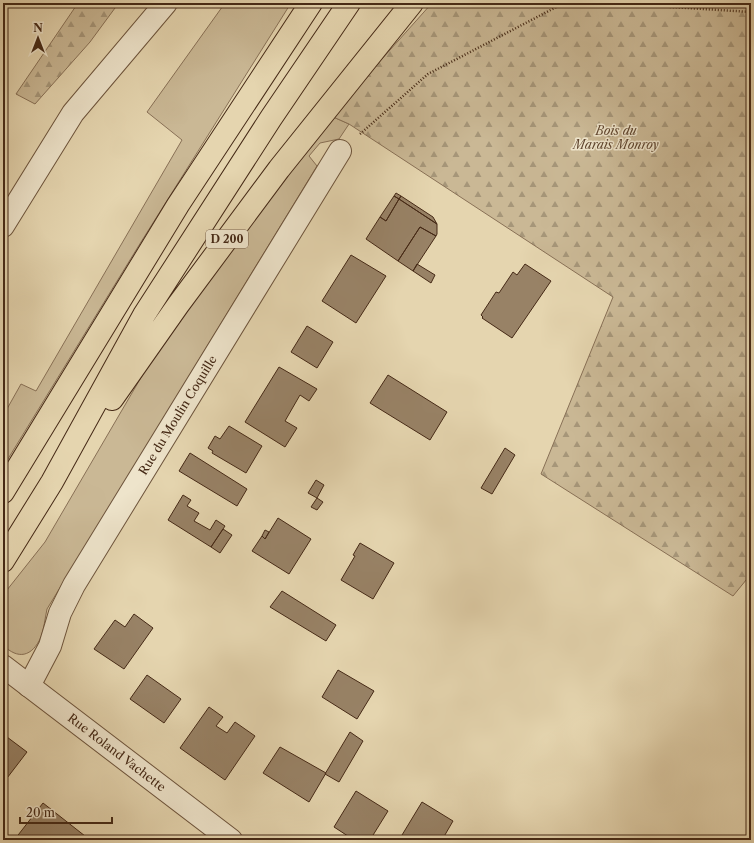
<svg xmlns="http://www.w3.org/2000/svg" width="754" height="843" font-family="'Libre Caslon Text',serif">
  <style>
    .grass { fill: #cab895; stroke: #887056 }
    .forest { fill: url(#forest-firs); stroke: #887056 }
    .building { fill: #988266; stroke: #452916 }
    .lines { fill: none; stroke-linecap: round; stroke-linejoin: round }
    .minor-casing { stroke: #6d543c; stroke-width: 24 }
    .major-casing { stroke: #452916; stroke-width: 24 }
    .path { stroke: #452916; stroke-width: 2.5; stroke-dasharray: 1 2; stroke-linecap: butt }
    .minor { stroke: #eee4cb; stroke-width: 22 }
    .major { stroke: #e5d5af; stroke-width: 22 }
    .labels { text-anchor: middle; stroke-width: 3; stroke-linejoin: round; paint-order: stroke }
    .shield { fill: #eee4cb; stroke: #78614c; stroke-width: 1 }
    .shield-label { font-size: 11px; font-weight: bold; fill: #452916 }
    .park-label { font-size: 12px; font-style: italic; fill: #60462f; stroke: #eee4cb }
    .street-label { font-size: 12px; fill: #452916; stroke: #eee4cb }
  </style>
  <defs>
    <pattern id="forest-firs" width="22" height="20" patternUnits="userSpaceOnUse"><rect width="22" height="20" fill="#cab895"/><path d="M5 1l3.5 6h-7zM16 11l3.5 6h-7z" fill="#a69679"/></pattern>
  </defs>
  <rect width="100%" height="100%" fill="#e5d5af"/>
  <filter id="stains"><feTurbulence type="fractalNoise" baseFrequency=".005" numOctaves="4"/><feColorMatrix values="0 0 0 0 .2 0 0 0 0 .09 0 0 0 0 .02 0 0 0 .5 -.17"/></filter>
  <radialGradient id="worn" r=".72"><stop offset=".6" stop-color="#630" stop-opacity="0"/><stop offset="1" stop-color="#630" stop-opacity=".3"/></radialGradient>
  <path class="grass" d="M 225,3 L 291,3 L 141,242 L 3,467 L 3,416 L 21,384 L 36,391 L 182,140 L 147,112 Z
    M 331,116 L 349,124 L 339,139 L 320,143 L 309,156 L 317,166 L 47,609 C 45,618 44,629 41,637 C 32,657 18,660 3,645 L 3,595 L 45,542 L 153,357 L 231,248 Z"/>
  <path class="forest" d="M 78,3 L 116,3 L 115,8 L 90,42 L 35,104 L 16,94 Z
    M 432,3 L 751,3 L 751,574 L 733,596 L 541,474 L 613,297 L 349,124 L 331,116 Z"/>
  <path class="building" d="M 396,193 L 401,196 L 399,199 L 394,196 Z
    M 394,196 L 399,199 L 386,221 L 380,217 Z
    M 401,196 L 433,217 L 437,224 L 399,199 Z
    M 399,199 L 437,224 L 437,234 L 436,236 L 420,227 L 398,261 L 366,239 L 380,217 L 386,221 Z
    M 420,227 L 436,236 L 413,271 L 398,261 Z
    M 351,255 L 386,276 L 356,323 L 322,301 Z
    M 417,264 L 435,275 L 431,283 L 413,271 Z
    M 525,264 L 551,281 L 512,338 L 482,318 L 483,317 L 481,315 L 496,292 L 499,293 L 513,272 L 517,275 Z
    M 307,326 L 333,342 L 317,368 L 291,352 Z
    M 279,367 L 317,389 L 309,401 L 300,395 L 285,421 L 297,428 L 285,447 L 245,422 Z
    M 388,375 L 447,412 L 430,440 L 370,403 Z
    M 229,426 L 262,446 L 246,473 L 212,453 L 213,451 L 208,448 L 215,436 L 220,439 Z
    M 505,448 L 515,455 L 492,494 L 481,488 Z
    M 190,453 L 247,489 L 237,506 L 179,471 Z
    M 316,480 L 324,485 L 317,498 L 308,493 Z
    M 183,495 L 191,500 L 187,506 L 199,513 L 194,521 L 210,530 L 216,520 L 225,526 L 211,547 L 168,520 Z
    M 317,498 L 323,502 L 317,510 L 311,507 Z
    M 278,518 L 311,539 L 289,574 L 252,551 L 262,536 L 265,539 Z
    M 223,529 L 232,535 L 220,553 L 211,547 Z
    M 265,530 L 269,532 L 265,539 L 262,536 Z
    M 360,543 L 394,563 L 373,599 L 341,580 L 355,556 L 353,555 Z
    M 282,591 L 336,625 L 326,641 L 270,607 Z
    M 134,614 L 153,628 L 124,669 L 94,649 L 115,620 L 125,627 Z
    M 338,670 L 374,691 L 357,719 L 322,697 Z
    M 147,675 L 181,699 L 164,723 L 130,699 Z
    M 209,707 L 223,717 L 216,726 L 227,733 L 235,722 L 255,736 L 225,780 L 180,748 Z
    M 350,732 L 363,741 L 339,782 L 325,774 Z
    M 3,734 L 27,752 L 4,782 L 3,782 Z
    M 280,747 L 326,773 L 309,802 L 263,773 Z
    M 356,791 L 388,811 L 370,840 L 354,840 L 334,827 Z
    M 422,802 L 453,821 L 442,840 L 399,840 Z
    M 43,803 L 85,836 L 82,840 L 15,839 Z"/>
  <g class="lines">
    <g class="minor-casing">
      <g id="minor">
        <path d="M 3,226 L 73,113 L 166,3"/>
        <path id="s1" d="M 3,666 L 231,840"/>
        <path id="s2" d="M 29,686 L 50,646 L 60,613 L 74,585 L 340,151"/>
      </g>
    </g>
    <g class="major-casing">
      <path id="major" d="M 112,399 L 178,305 L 279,169 L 412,3
        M 3,492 L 178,205 L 311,3
        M 3,561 L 52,482 L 144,315 L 271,118 L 349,3"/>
    </g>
    <path class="path" d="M 607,3 L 751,12
      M 360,134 L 428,74 L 564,3"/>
    <use href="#minor" class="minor"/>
    <use href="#major" class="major"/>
  </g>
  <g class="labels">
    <rect class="shield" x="206" y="230" width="42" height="18" rx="3"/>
    <g class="shield-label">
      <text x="227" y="243">D 200</text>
    </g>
    <g class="park-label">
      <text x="616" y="135">Bois du<tspan x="616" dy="14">Marais Monroy</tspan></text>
    </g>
    <g class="street-label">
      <text dy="4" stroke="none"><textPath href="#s2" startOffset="310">Rue du Moulin Coquille</textPath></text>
      <text dy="4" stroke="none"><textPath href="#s1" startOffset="143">Rue Roland Vachette</textPath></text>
    </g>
  </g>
  <rect width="754" height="843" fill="none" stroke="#e5d5af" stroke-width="16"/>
  <rect x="4" y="4" width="746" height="835" fill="none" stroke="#452916" stroke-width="2"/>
  <rect x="8" y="8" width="738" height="827" fill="none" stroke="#452916"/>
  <g transform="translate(38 38)" stroke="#eee4cb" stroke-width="3" paint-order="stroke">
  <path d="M0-3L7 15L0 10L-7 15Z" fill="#452916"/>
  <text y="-6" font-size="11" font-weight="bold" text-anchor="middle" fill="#452916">N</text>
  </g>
  <path d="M20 817v6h92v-6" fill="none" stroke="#452916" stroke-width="2"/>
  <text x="26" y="817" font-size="12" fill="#452916" stroke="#eee4cb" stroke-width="3" paint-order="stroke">20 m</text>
  <rect width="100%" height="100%" filter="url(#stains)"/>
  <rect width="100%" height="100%" fill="url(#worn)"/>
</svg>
